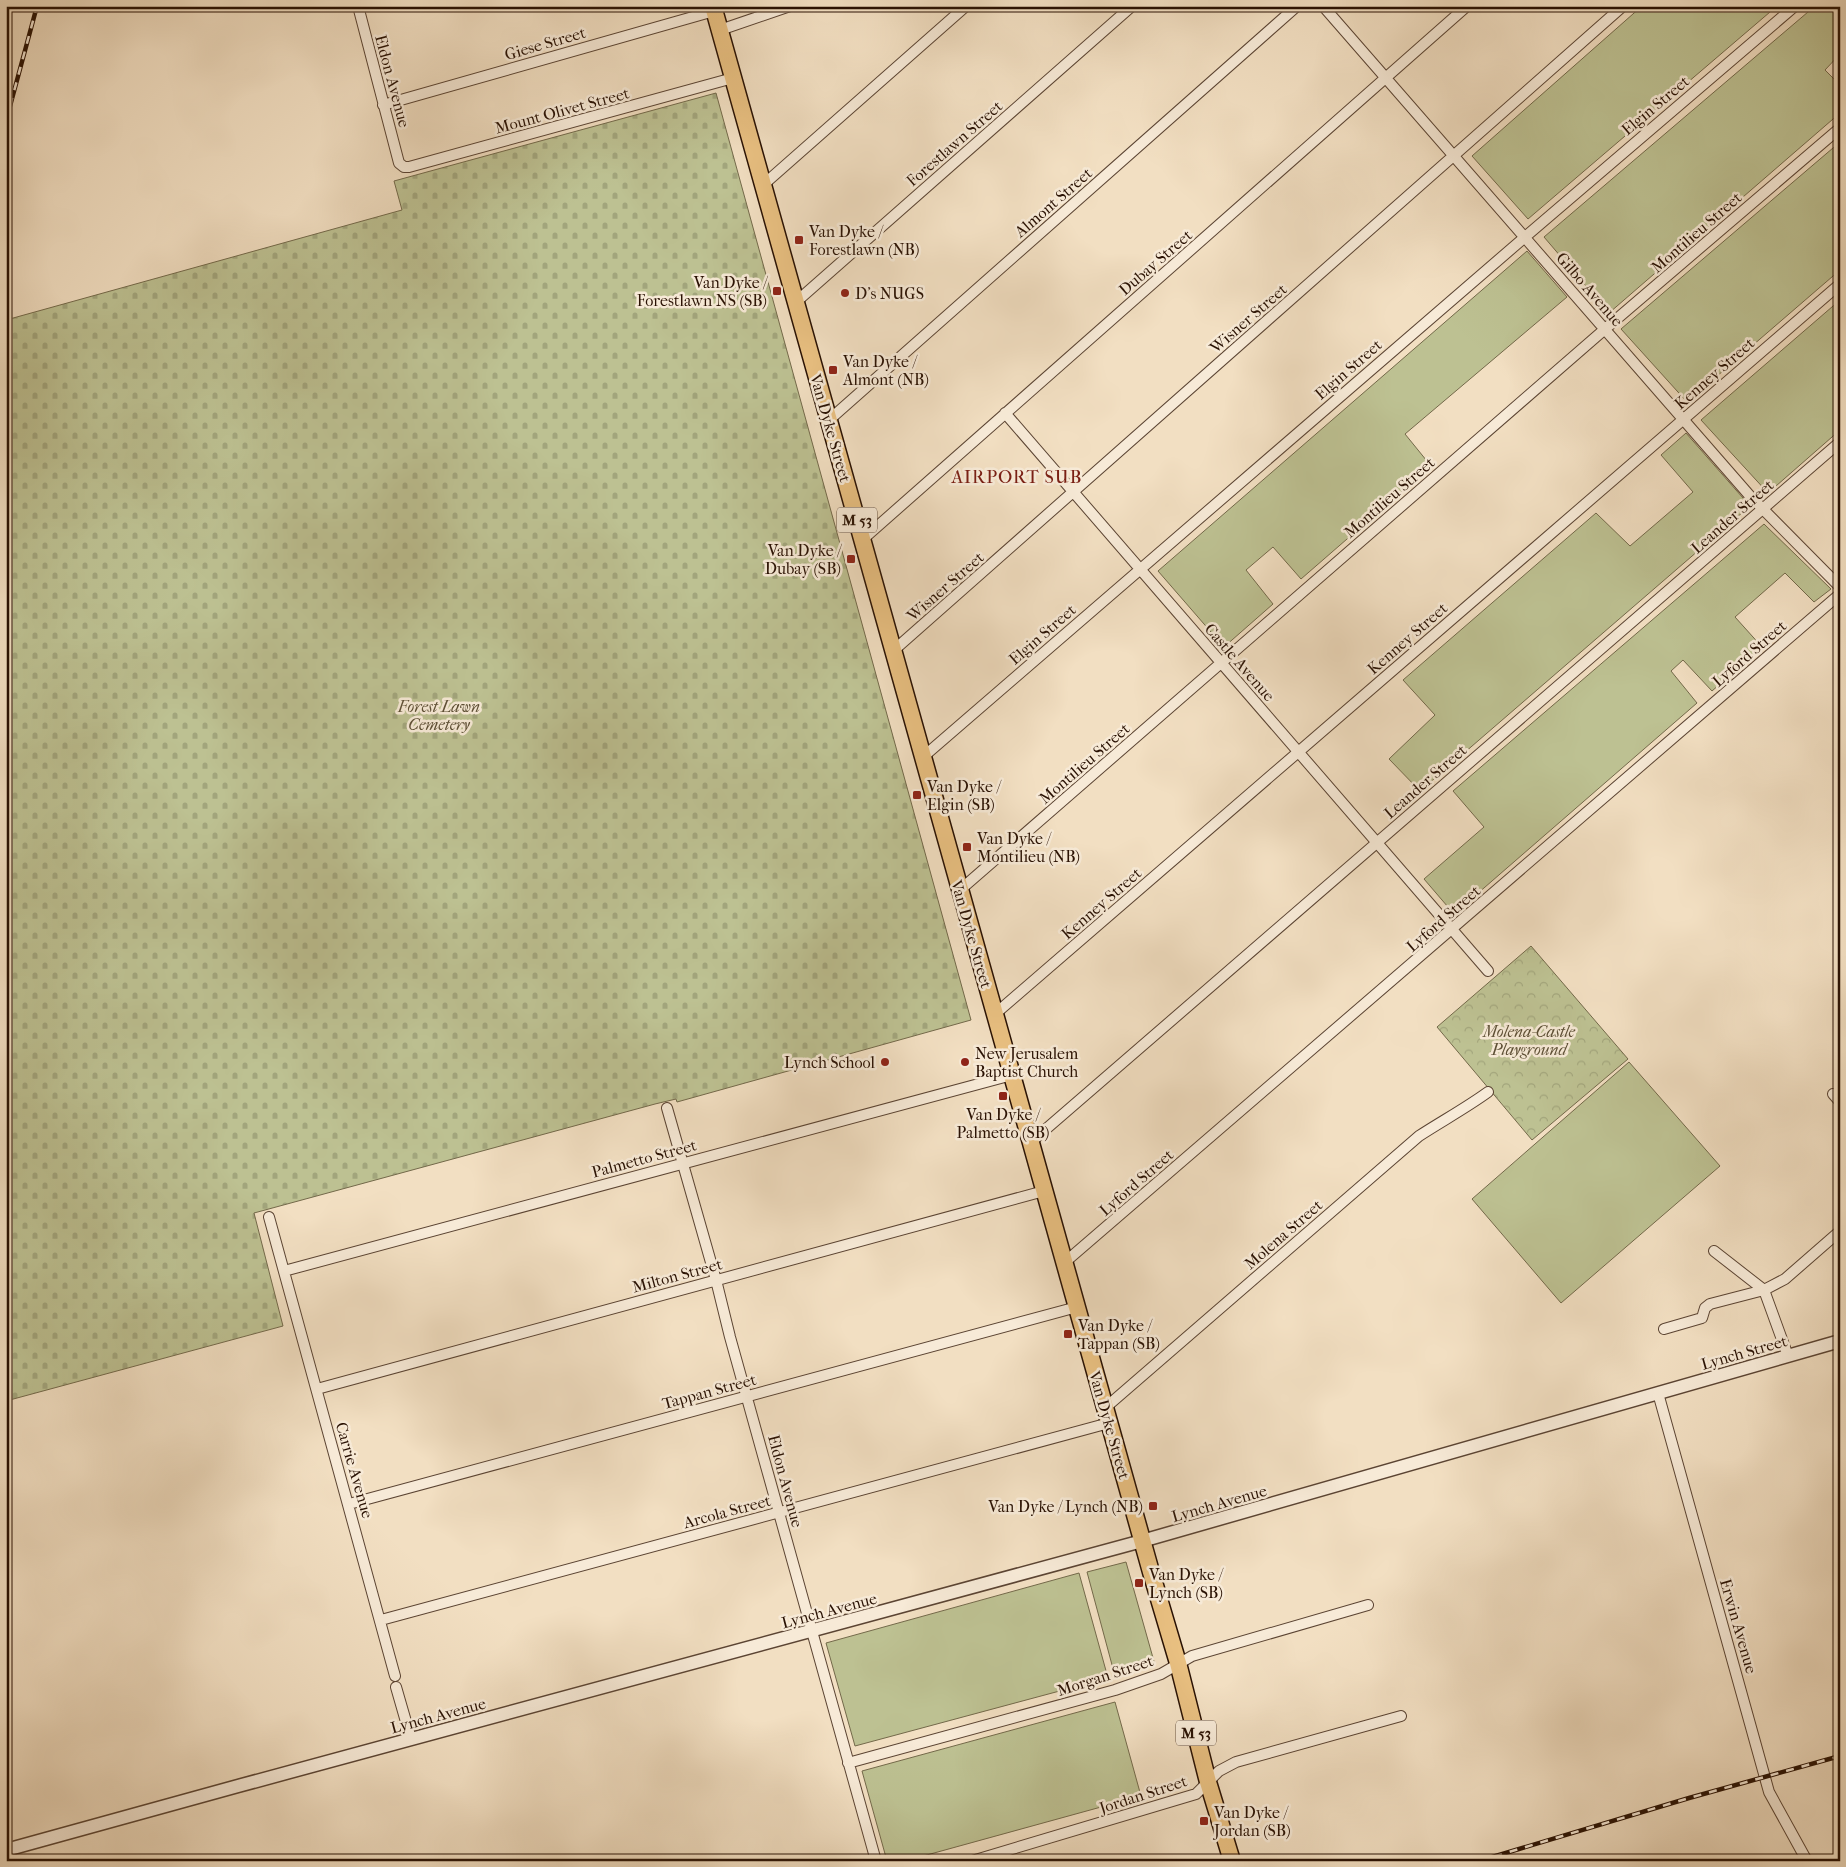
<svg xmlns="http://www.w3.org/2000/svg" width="1846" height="1867" font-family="'IM FELL French Canon',serif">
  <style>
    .green { fill: #bdc192; stroke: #73694a }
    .cemetery { fill: url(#cemetery-stones); stroke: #73694a }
    .park { fill: url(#park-crowns); stroke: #73694a }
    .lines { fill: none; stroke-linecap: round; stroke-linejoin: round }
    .minor-casing { stroke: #5b4433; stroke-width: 12 }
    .tertiary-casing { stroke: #5b4433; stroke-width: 15 }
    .primary-casing { stroke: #291103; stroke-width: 19 }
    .minor { stroke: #f7ead7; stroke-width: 10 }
    .tertiary { stroke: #f7ead7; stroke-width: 12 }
    .primary { stroke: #e9c081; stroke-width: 16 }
    .rail-casing { stroke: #291103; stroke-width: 4.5 }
    .rail { stroke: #f7ead7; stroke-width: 2.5; stroke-dasharray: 8; stroke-linecap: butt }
    .poi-dot { fill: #8f2418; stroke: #f7ead7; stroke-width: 2 }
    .labels { text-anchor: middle; stroke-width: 5; stroke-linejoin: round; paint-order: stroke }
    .shield { fill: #f7ead7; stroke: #675243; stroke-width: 1 }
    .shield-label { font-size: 15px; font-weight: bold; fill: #291103 }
    .street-label { font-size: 16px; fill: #291103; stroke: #f7ead7 }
    .poi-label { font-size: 16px; fill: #291103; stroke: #f7ead7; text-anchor: start }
    .park-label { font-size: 16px; font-style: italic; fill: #5d4f35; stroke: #f7ead7 }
    .neighbourhood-label { font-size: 18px; letter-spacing: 1px; fill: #7a1f14; stroke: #f7ead7 }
  </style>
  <defs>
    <pattern id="cemetery-stones" width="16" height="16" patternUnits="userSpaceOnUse" patternTransform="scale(1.25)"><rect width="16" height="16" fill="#bdc192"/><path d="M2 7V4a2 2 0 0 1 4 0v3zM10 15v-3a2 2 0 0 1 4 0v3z" fill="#a2a57c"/></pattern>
    <pattern id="park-crowns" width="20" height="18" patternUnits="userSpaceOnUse" patternTransform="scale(1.25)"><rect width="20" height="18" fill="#bdc192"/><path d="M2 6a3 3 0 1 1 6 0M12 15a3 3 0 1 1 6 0" fill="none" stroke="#a2a57c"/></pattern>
  </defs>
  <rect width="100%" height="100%" fill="#f2dfc2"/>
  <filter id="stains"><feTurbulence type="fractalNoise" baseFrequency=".004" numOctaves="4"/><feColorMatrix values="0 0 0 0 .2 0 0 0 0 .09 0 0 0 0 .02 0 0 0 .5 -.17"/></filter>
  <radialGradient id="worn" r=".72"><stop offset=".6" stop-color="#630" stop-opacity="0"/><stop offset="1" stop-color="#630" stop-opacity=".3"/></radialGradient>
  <path class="green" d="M 1642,6 L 1777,6 L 1528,219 L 1472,156 Z
    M 1815,6 L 1832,6 L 1840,13 L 1840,54 L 1825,70 L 1840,85 L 1840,113 L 1609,313 L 1544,237 Z
    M 1840,142 L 1840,270 L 1687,402 L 1621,329 Z
    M 1527,251 L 1567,297 L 1405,434 L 1431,466 L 1301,579 L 1273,547 L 1246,570 L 1273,604 L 1224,647 L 1158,571 Z
    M 1840,300 L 1840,430 L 1768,493 L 1701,420 Z
    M 1686,433 L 1750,506 L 1420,791 L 1389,759 L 1435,715 L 1403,680 L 1596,513 L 1630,546 L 1693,492 L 1661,455 Z
    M 1764,524 L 1831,589 L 1814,602 L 1785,573 L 1735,617 L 1762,647 L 1712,691 L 1683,660 L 1671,671 L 1697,703 L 1454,914 L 1424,879 L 1484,827 L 1453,791 Z
    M 1629,1062 L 1720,1166 L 1561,1303 L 1472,1199 Z
    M 1126,1562 L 1155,1665 L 1115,1676 L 1087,1572 Z
    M 1079,1573 L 1108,1678 L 855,1746 L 826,1643 Z
    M 1115,1702 L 1141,1796 L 905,1861 L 887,1861 L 862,1771 Z"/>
  <path class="cemetery" d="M 716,93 L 971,1020 L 677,1102 L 676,1099 L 655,1104 L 254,1213 L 283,1326 L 6,1401 L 6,320 L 402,210 L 394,181 Z"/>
  <path class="park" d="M 1531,946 L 1628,1059 L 1532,1140 L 1437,1027 Z"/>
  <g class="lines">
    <g class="minor-casing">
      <path id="minor" d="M 358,6 L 399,163 L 404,167 L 409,167 L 733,78
        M 1323,6 L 1750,496 L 1840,587
        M 720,30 L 790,6
        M 383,105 L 714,11
        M 763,185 L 966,6
        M 796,302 L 1132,6
        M 1005,413 L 1488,971
        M 829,420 L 1297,6
        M 862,540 L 1467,6
        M 893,651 L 1623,6
        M 923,757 L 1525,237 L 1795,6
        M 960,890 L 1605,329 L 1840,128
        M 995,1014 L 1840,284
        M 1833,1094 L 1840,1102
        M 667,1108 L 716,1280 L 730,1337 L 876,1861
        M 1031,1142 L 1840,442
        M 269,1217 L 395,1676
        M 1714,1251 L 1764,1290 L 1788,1356
        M 1064,1263 L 1840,594
        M 284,1271 L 1012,1075
        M 1664,1329 L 1702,1318 L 1705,1308 L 1710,1304 L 1764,1290 L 1785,1279 L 1840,1231
        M 317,1389 L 1044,1191
        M 1658,1393 L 1769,1792 L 1807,1861
        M 1105,1408 L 1419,1136 C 1442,1121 1466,1108 1488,1092
        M 349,1504 L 1077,1307
        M 381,1620 L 1109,1423
        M 396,1687 L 411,1739
        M 848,1763 L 1115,1690 L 1161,1674 L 1192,1656 L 1368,1605
        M 972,1861 L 1196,1794 L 1219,1771 L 1236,1762 L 1401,1716"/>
    </g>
    <g class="tertiary-casing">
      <path id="tertiary" d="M 6,1850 L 238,1786 L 1142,1541 L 1840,1341"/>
    </g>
    <g class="primary-casing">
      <path id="primary" d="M 713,6 L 1151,1572 L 1178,1663 L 1208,1782 L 1232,1861"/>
    </g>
    <use href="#minor" class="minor"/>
    <use href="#tertiary" class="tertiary"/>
    <use href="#primary" class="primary"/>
    <g class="rail-casing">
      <path id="rail" d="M 6,121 L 37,6
        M 1479,1861 L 1689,1798 L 1840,1756"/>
    </g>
    <use href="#rail" class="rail"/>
  </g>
  <g class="poi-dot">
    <rect x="794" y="235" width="10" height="10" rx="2.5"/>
    <rect x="772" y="286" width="10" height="10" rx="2.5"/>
    <circle cx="845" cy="293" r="5"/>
    <rect x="828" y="365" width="10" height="10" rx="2.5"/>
    <rect x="846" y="554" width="10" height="10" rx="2.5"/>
    <rect x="912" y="790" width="10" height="10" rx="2.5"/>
    <rect x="962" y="842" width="10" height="10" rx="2.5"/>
    <circle cx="885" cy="1062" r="5"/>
    <circle cx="965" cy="1062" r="5"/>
    <rect x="998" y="1091" width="10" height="10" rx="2.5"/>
    <rect x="1063" y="1329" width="10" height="10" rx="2.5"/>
    <rect x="1148" y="1501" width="10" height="10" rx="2.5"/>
    <rect x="1134" y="1578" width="10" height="10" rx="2.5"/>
    <rect x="1199" y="1816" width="10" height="10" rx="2.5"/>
  </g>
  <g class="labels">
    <g class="shield">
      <rect x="837" y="507.5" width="40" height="25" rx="4"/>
      <rect x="1176" y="1720.5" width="40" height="25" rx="4"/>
    </g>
    <g class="shield-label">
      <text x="857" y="525">M 53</text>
      <text x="1196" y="1738">M 53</text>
    </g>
    <g class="street-label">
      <text transform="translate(545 43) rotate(-16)" y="6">Giese Street</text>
      <text transform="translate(393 81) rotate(75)" y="6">Eldon Avenue</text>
      <text transform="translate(1655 105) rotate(-40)" y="6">Elgin Street</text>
      <text transform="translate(562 110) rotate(-15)" y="6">Mount Olivet Street</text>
      <text transform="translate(954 143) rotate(-41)" y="6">Forestlawn Street</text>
      <text transform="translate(1053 202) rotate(-41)" y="6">Almont Street</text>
      <text transform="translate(1696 232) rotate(-41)" y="6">Montilieu Street</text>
      <text transform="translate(1155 262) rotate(-41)" y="6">Dubay Street</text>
      <text transform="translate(1590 289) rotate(49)" y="6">Gilbo Avenue</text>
      <text transform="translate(1248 318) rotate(-41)" y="6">Wisner Street</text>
      <text transform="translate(1348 369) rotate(-41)" y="6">Elgin Street</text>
      <text transform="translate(1714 373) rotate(-41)" y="6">Kenney Street</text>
      <text transform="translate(831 428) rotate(74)" y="6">Van Dyke Street</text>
      <text transform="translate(1389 497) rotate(-41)" y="6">Montilieu Street</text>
      <text transform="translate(1732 516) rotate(-41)" y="6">Leander Street</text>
      <text transform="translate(945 586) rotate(-41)" y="6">Wisner Street</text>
      <text transform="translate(1042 634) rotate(-41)" y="6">Elgin Street</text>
      <text transform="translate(1407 638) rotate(-41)" y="6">Kenney Street</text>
      <text transform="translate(1749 653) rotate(-41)" y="6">Lyford Street</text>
      <text transform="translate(1240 662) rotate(49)" y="6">Castle Avenue</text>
      <text transform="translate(1084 763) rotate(-41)" y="6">Montilieu Street</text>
      <text transform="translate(1425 781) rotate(-41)" y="6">Leander Street</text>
      <text transform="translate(1101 903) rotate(-41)" y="6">Kenney Street</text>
      <text transform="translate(1443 918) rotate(-41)" y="6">Lyford Street</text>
      <text transform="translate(972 934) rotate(74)" y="6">Van Dyke Street</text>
      <text transform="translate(644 1158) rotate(-15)" y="6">Palmetto Street</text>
      <text transform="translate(1136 1182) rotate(-41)" y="6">Lyford Street</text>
      <text transform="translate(1283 1234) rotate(-41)" y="6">Molena Street</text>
      <text transform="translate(677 1275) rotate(-15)" y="6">Milton Street</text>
      <text transform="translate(1744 1352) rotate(-16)" y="6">Lynch Street</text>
      <text transform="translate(709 1391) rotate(-15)" y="6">Tappan Street</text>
      <text transform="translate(1110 1425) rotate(74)" y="6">Van Dyke Street</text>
      <text transform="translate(355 1470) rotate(74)" y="6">Carrie Avenue</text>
      <text transform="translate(786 1481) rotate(75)" y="6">Eldon Avenue</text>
      <text transform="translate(1219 1503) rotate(-16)" y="6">Lynch Avenue</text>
      <text transform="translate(727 1511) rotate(-15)" y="6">Arcola Street</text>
      <text transform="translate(829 1610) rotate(-15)" y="6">Lynch Avenue</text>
      <text transform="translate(1739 1626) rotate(74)" y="6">Erwin Avenue</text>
      <text transform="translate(1105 1675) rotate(-18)" y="6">Morgan Street</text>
      <text transform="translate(438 1715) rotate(-15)" y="6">Lynch Avenue</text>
      <text transform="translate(1143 1794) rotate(-18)" y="6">Jordan Street</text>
    </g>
    <g class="poi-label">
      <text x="809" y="237">Van Dyke /<tspan x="809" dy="18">Forestlawn (NB)</tspan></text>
      <text x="767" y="288" text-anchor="end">Van Dyke /<tspan x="767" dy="18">Forestlawn NS (SB)</tspan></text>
      <text x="855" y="299">D's NUGS</text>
      <text x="843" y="367">Van Dyke /<tspan x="843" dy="18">Almont (NB)</tspan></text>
      <text x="841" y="556" text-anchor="end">Van Dyke /<tspan x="841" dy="18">Dubay (SB)</tspan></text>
      <text x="927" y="792">Van Dyke /<tspan x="927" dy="18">Elgin (SB)</tspan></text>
      <text x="977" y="844">Van Dyke /<tspan x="977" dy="18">Montilieu (NB)</tspan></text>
      <text x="975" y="1059">New Jerusalem<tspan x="975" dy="18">Baptist Church</tspan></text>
      <text x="875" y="1068" text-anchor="end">Lynch School</text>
      <text x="1003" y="1120" text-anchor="middle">Van Dyke /<tspan x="1003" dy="18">Palmetto (SB)</tspan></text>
      <text x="1078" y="1331">Van Dyke /<tspan x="1078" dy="18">Tappan (SB)</tspan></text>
      <text x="1143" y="1512" text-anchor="end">Van Dyke / Lynch (NB)</text>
      <text x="1149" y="1580">Van Dyke /<tspan x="1149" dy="18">Lynch (SB)</tspan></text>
      <text x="1214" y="1818">Van Dyke /<tspan x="1214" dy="18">Jordan (SB)</tspan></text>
    </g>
    <g class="park-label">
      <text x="439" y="712">Forest Lawn<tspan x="439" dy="18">Cemetery</tspan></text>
      <text x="1529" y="1037">Molena-Castle<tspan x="1529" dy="18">Playground</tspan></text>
    </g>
    <g class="neighbourhood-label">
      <text x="1017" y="483">AIRPORT SUB</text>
    </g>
  </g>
  <rect width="1846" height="1867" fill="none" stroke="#f2dfc2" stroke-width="25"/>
  <rect x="8" y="8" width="1831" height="1852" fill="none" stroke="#291103" stroke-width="2.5"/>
  <rect x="12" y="12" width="1821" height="1842" fill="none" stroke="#291103"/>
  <rect width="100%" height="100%" filter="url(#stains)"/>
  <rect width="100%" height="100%" fill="url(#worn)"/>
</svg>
